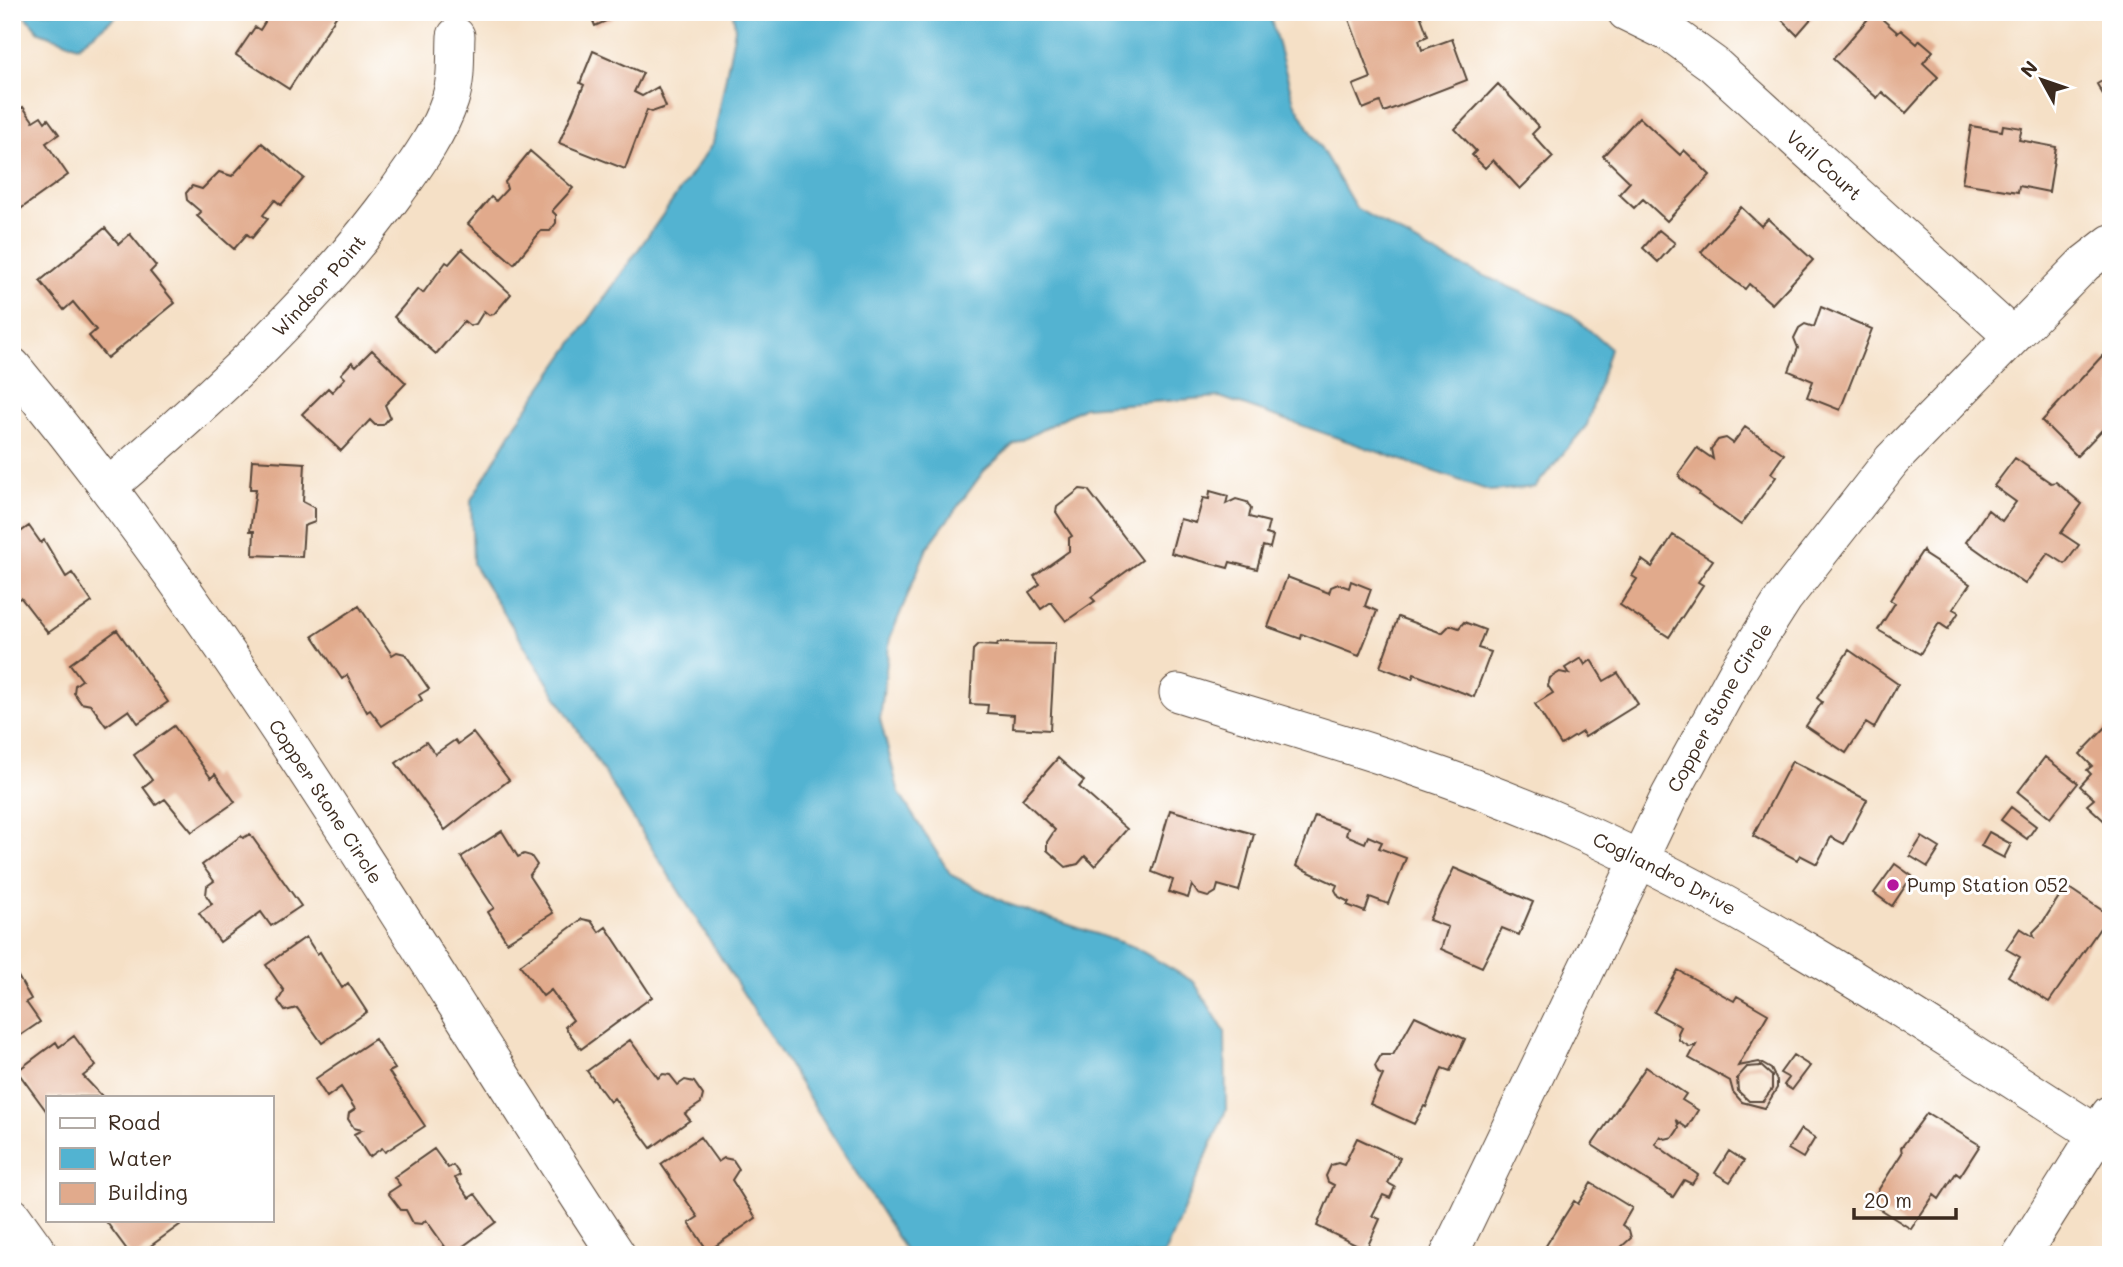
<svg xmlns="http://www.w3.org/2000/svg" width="2123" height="1267" font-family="Mali,sans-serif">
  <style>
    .water { fill: #52b3d1; stroke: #466e78; stroke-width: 2 }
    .building { fill: #e1aa8c; fill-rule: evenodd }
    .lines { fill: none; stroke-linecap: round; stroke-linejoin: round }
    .street-casing { stroke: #574537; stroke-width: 39 }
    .street { stroke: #fff; stroke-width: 37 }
    .poi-dot { fill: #b5179e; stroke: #fff; stroke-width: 2.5 }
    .labels { text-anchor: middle; stroke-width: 6; stroke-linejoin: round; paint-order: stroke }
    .street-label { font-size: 19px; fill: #3b2a1e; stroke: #fff }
    .poi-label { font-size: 19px; fill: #3b2a1e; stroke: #fff; text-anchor: start }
  </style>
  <rect width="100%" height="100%" fill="#fff"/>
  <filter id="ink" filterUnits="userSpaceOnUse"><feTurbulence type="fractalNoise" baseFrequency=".0143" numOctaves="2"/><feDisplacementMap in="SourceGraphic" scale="14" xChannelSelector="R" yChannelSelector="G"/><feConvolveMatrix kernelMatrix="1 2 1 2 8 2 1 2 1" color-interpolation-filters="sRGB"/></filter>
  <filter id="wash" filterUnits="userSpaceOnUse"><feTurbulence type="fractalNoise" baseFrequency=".00686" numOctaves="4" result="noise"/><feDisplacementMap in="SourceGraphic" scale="28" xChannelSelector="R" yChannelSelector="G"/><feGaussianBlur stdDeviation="1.57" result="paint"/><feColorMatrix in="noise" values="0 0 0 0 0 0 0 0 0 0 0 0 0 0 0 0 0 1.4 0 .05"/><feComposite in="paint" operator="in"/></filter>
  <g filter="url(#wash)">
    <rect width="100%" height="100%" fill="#f5e0c6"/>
    <path class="water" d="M 22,12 L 122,12 L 78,46 L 39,32 Z
      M 733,12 L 1269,12 L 1294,102 L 1356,208 L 1442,257 L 1572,315 L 1610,348 L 1587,425 L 1535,487 L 1490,491 L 1220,397 L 1084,407 L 1013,445 L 984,471 L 927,548 L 890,638 L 880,719 L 899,793 L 951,875 L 1008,904 L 1134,947 L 1194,982 L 1225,1032 L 1226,1110 L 1164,1255 L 908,1255 L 473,564 L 471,500 L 516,424 L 713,143 L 735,29 Z"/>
    <g id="blocks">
      <path class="building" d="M 258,12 L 339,12 L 289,89 L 236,55 L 255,27 L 260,30 L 265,22 Z
        M 589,12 L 626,12 L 595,26 Z
        M 1350,12 L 1419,12 L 1428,36 L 1419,40 L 1422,50 L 1452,39 L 1467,80 L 1384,112 L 1380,102 L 1363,109 L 1353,85 L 1371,78 L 1347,14 Z
        M 1774,12 L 1817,12 L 1797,35 Z
        M 1874,12 L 1898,33 L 1901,30 L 1917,44 L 1920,40 L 1933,51 L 1923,63 L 1938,77 L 1906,113 L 1882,92 L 1877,98 L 1833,59 Z
        M 593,51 L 643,73 L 634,92 L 642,96 L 658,87 L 666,107 L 652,112 L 647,110 L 625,169 L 559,143 L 584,85 L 580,83 Z
        M 2111,76 L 2111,108 L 2097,84 Z
        M 1498,84 L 1539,127 L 1532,134 L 1553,157 L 1520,189 L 1493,160 L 1485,168 L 1472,155 L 1476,151 L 1455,129 Z
        M 12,107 L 16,112 L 23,107 L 33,121 L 41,116 L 45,122 L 48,119 L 59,134 L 46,143 L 68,175 L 12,215 Z
        M 1639,117 L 1680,155 L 1684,150 L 1710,175 L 1667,221 L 1643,199 L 1634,208 L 1619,194 L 1630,182 L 1603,156 Z
        M 2003,125 L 2022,128 L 2019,140 L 2056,147 L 2049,192 L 2019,186 L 2018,192 L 1962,183 L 1971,126 L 2002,131 Z
        M 262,143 L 304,178 L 281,205 L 275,200 L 263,215 L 268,219 L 252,238 L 247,234 L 234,249 L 197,216 L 201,212 L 187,200 L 186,193 L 192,186 L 202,189 L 219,172 L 232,176 Z
        M 530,151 L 573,188 L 552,211 L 556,215 L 556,223 L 550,231 L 541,231 L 514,264 L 468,224 L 491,197 L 496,201 L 507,189 L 505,182 Z
        M 1741,207 L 1761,226 L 1768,219 L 1813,260 L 1772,304 L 1749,284 L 1745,289 L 1729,277 L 1701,252 Z
        M 105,228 L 119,244 L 130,234 L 156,266 L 150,272 L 175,303 L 107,358 L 89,336 L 96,330 L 73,302 L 64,310 L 40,281 Z
        M 1659,230 L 1675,243 L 1658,262 L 1643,248 Z
        M 462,249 L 511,294 L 494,314 L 489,315 L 484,311 L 476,324 L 470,326 L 464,321 L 436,354 L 394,317 L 418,289 L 423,293 L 446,262 L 449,264 Z
        M 1821,307 L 1872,329 L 1840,410 L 1807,397 L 1813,381 L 1789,371 L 1798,348 L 1794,338 L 1799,328 L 1805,324 L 1814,327 Z
        M 372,350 L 406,383 L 385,405 L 390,417 L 383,425 L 375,425 L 370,420 L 341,451 L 302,414 L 328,388 L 332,392 L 345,378 L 341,374 L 352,362 L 356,366 Z
        M 2102,356 L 2111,365 L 2111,440 L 2102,430 L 2077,456 L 2042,421 Z
        M 1745,427 L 1784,454 L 1771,473 L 1776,477 L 1741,525 L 1699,495 L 1700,493 L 1680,478 L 1679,473 L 1697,448 L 1713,459 L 1711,449 L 1718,440 L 1726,438 L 1733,443 Z
        M 2015,458 L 2051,483 L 2056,482 L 2082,504 L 2061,533 L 2079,545 L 2065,564 L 2048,553 L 2025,584 L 1966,542 L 1988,510 L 2002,521 L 2016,502 L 1994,486 Z
        M 252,460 L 305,463 L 303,502 L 315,508 L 315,522 L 304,526 L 302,557 L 253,555 L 254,531 L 250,531 L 256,489 L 250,489 Z
        M 1080,489 L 1088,490 L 1142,560 L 1091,597 L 1095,601 L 1066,621 L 1051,602 L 1041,609 L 1029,592 L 1040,584 L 1034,576 L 1069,551 L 1069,538 L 1072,536 L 1056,512 L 1057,507 Z
        M 1210,491 L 1228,496 L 1226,504 L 1236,499 L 1247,502 L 1251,509 L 1249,517 L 1269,522 L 1266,534 L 1273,536 L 1270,548 L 1263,546 L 1257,569 L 1230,562 L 1228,568 L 1171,553 L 1180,519 L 1196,523 L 1203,498 L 1209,499 Z
        M 29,526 L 41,543 L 44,540 L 66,577 L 72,573 L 92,602 L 48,633 L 21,598 L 12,601 L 12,538 Z
        M 1673,535 L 1713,560 L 1698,582 L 1703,585 L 1669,637 L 1620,605 L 1637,579 L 1632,576 L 1642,560 L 1652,567 Z
        M 1923,550 L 1925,555 L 1970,584 L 1953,609 L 1959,612 L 1948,629 L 1939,623 L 1920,654 L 1878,630 L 1895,603 L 1890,600 Z
        M 1287,577 L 1329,593 L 1331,587 L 1338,584 L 1349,588 L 1351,581 L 1371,589 L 1365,606 L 1377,611 L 1359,656 L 1302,634 L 1301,639 L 1268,627 Z
        M 359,606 L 392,655 L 397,652 L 405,654 L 429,689 L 419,695 L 422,700 L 382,726 L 370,710 L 367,712 L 347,675 L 342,679 L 313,636 Z
        M 1398,617 L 1442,633 L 1450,625 L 1459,628 L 1464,622 L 1485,630 L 1478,648 L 1491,652 L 1474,697 L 1414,674 L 1412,679 L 1380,667 Z
        M 117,630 L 168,702 L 138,723 L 129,710 L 106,726 L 91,705 L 81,703 L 74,693 L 75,685 L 82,680 L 70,664 Z
        M 998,643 L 1055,644 L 1050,730 L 1013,728 L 1014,715 L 987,713 L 988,705 L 970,704 L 973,650 L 978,645 L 997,646 Z
        M 1849,650 L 1898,684 L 1874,728 L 1866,723 L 1846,753 L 1806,726 L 1822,702 L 1817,698 Z
        M 1581,658 L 1585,665 L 1591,660 L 1604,681 L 1618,673 L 1638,704 L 1585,737 L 1582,732 L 1561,745 L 1535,704 L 1553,693 L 1548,686 L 1550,678 L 1560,672 L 1569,674 L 1565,668 Z
        M 2109,724 L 2111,726 L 2111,827 L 2087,805 L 2094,799 L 2080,786 L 2091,774 L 2087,770 L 2092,766 L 2080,754 Z
        M 174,726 L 211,778 L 215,774 L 235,802 L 192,832 L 165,799 L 156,805 L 143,787 L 152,780 L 134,755 Z
        M 473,733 L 509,780 L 445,830 L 396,763 L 426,742 L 435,754 L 455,740 L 458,744 Z
        M 2045,757 L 2078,783 L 2050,818 L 2018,792 Z
        M 1058,758 L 1084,781 L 1079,787 L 1127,829 L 1095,866 L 1085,856 L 1078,864 L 1066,867 L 1047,850 L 1047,842 L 1055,830 L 1022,799 Z
        M 1792,761 L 1867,800 L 1844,844 L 1831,837 L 1817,864 L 1800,855 L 1797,860 L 1753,836 Z
        M 2011,807 L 2036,826 L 2027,839 L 2001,820 Z
        M 1170,810 L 1254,834 L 1239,891 L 1218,885 L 1216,892 L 1208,897 L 1198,894 L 1192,885 L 1188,898 L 1169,892 L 1173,880 L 1152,872 Z
        M 1315,816 L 1348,828 L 1346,835 L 1365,843 L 1368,836 L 1382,842 L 1379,848 L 1406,858 L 1388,904 L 1370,897 L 1365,912 L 1347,905 L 1349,902 L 1339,897 L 1335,890 L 1337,885 L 1296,866 Z
        M 502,831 L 518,857 L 524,854 L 531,856 L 537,865 L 529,876 L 553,913 L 507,942 L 488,912 L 494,908 L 461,857 Z
        M 1989,832 L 2011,844 L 2004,858 L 1981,846 Z
        M 250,834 L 301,906 L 271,926 L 261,912 L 220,942 L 199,913 L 212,904 L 206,895 L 207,886 L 214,881 L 202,865 L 241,836 L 243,838 Z
        M 1922,837 L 1940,848 L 1928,867 L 1910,856 Z
        M 1895,864 L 1912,876 L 1892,906 L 1874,893 Z
        M 1454,868 L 1533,902 L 1519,935 L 1502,928 L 1482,967 L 1441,949 L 1448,927 L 1429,920 Z
        M 2066,886 L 2109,915 L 2049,1002 L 2008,976 L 2020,957 L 2006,949 L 2020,928 L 2034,937 L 2033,932 L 2042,923 Z
        M 582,919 L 591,921 L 599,932 L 606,927 L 652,997 L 581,1049 L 565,1027 L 573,1020 L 551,990 L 543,996 L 520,965 Z
        M 306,937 L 317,954 L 320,952 L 342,988 L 348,983 L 367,1012 L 322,1043 L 297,1008 L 285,1011 L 278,1001 L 284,991 L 266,965 Z
        M 12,966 L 31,999 L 26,1002 L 40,1022 L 12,1041 Z
        M 1678,970 L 1734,1001 L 1737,996 L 1768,1014 L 1738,1066 L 1759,1062 L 1771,1069 L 1777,1081 L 1777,1088 L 1765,1108 L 1742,1102 L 1733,1092 L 1730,1081 L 1689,1058 L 1696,1045 L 1690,1047 L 1679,1040 L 1678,1033 L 1681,1027 L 1654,1012 ZM 1761,1066 L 1772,1076 L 1772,1089 L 1763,1101 L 1749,1101 L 1738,1091 L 1737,1078 L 1747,1067 Z
        M 1415,1016 L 1465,1039 L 1450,1071 L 1442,1068 L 1426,1107 L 1424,1106 L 1414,1124 L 1370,1104 L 1383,1075 L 1378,1073 L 1375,1066 L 1381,1055 L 1393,1055 Z
        M 74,1036 L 96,1066 L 83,1076 L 103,1097 L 47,1097 L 47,1112 L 17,1071 L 56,1042 L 59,1047 Z
        M 375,1039 L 395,1069 L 389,1072 L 425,1126 L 385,1152 L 382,1148 L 369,1157 L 354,1134 L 362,1130 L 354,1128 L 348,1119 L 349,1113 L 355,1109 L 341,1087 L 327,1097 L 315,1079 Z
        M 630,1040 L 658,1078 L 663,1074 L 670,1075 L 678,1085 L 685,1080 L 694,1082 L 703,1095 L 701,1103 L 685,1114 L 690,1120 L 651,1148 L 614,1098 L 610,1102 L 587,1071 Z
        M 1793,1055 L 1810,1066 L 1792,1090 L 1784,1085 L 1789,1078 L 1780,1073 Z
        M 1646,1067 L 1686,1094 L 1682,1100 L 1698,1110 L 1687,1128 L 1677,1121 L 1679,1128 L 1673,1137 L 1665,1139 L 1660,1136 L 1655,1144 L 1698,1175 L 1692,1184 L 1684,1180 L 1673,1197 L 1592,1145 Z
        M 1927,1113 L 1980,1145 L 1960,1176 L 1956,1173 L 1939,1199 L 1934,1195 L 1911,1229 L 1870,1203 L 1902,1153 L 1901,1148 Z
        M 1801,1129 L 1815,1138 L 1803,1158 L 1788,1149 Z
        M 700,1137 L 718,1162 L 724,1158 L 733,1160 L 739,1169 L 732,1180 L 756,1218 L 708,1251 L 689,1223 L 698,1217 L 661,1164 Z
        M 1357,1138 L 1400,1158 L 1388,1183 L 1395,1187 L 1390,1198 L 1383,1195 L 1372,1216 L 1380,1219 L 1366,1250 L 1317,1226 L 1334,1185 L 1328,1182 L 1326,1176 L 1331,1165 L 1338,1163 L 1344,1165 Z
        M 434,1149 L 448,1168 L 453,1165 L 460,1175 L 455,1178 L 469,1198 L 475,1194 L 496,1222 L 451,1255 L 426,1220 L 422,1224 L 413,1223 L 406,1210 L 401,1210 L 388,1193 L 400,1185 L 394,1177 Z
        M 1729,1151 L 1744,1161 L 1730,1182 L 1715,1173 Z
        M 1591,1183 L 1632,1208 L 1622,1225 L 1629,1230 L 1631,1238 L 1619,1249 L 1629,1255 L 1542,1252 L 1574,1201 L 1578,1204 Z
        M 105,1220 L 178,1220 L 181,1224 L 138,1255 L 131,1255 Z"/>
    </g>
  </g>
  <g filter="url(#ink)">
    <use href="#blocks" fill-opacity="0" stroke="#574537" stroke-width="2"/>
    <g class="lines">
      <g class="street-casing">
        <g id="street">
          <path id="s1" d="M 1626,12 L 1673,35 L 1713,64 L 2012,336"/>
          <path id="s2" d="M 12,366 C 242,643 419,955 617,1255"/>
          <path id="s3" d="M 108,487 C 213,397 316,303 397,191 C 417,163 439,133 450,100 C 457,79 455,57 456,36"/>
          <path id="s4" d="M 1178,693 C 1311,734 1446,771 1573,828 C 1758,911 1926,1025 2097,1134 L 2111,1137"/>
          <path d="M 12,1216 L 40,1255"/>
          <path id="s5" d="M 1449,1255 L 1670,795 L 1737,672 L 1784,598 L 1892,460 L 2084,264 L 2111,243"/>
          <path d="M 2021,1255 L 2110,1114"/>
        </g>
      </g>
      <use href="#street" class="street"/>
    </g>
  </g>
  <circle class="poi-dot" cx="1893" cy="885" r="7"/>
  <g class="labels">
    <g class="street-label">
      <text dy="7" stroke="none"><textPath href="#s1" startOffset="252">Vail Court</textPath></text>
      <text dy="7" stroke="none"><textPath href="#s3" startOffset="292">Windsor Point</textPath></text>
      <text dy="7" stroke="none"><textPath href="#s5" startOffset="611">Copper Stone Circle</textPath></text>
      <text dy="7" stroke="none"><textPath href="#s2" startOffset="537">Copper Stone Circle</textPath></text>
      <text dy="7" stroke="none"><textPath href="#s4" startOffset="520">Cogliandro Drive</textPath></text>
    </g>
    <g class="poi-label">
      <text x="1907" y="892">Pump Station 052</text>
    </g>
  </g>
  <rect width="2123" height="1267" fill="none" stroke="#fff" stroke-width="42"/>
  <rect x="46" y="1096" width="228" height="126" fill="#ffffff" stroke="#b1aaa5" stroke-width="2"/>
  <rect x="60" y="1118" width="35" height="10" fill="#ffffff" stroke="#b1aaa5" stroke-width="2"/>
  <text x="108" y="1130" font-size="21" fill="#3b2a1e">Road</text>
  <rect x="60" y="1148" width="35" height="21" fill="#52b3d1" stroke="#b1aaa5" stroke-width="2"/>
  <text x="108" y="1166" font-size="21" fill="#3b2a1e">Water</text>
  <rect x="60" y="1183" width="35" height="21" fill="#e1aa8c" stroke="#b1aaa5" stroke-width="2"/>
  <text x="108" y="1200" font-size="21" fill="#3b2a1e">Building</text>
  <g transform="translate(2042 80) rotate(310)" stroke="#ffffff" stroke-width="5" paint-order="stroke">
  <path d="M0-5L12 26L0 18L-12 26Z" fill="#3b2a1e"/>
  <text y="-10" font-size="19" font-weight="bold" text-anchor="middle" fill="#3b2a1e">N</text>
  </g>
  <path d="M1854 1208v10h102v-10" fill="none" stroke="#3b2a1e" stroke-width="3.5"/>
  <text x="1864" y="1208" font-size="21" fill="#3b2a1e" stroke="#ffffff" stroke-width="5" paint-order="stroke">20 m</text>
</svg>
